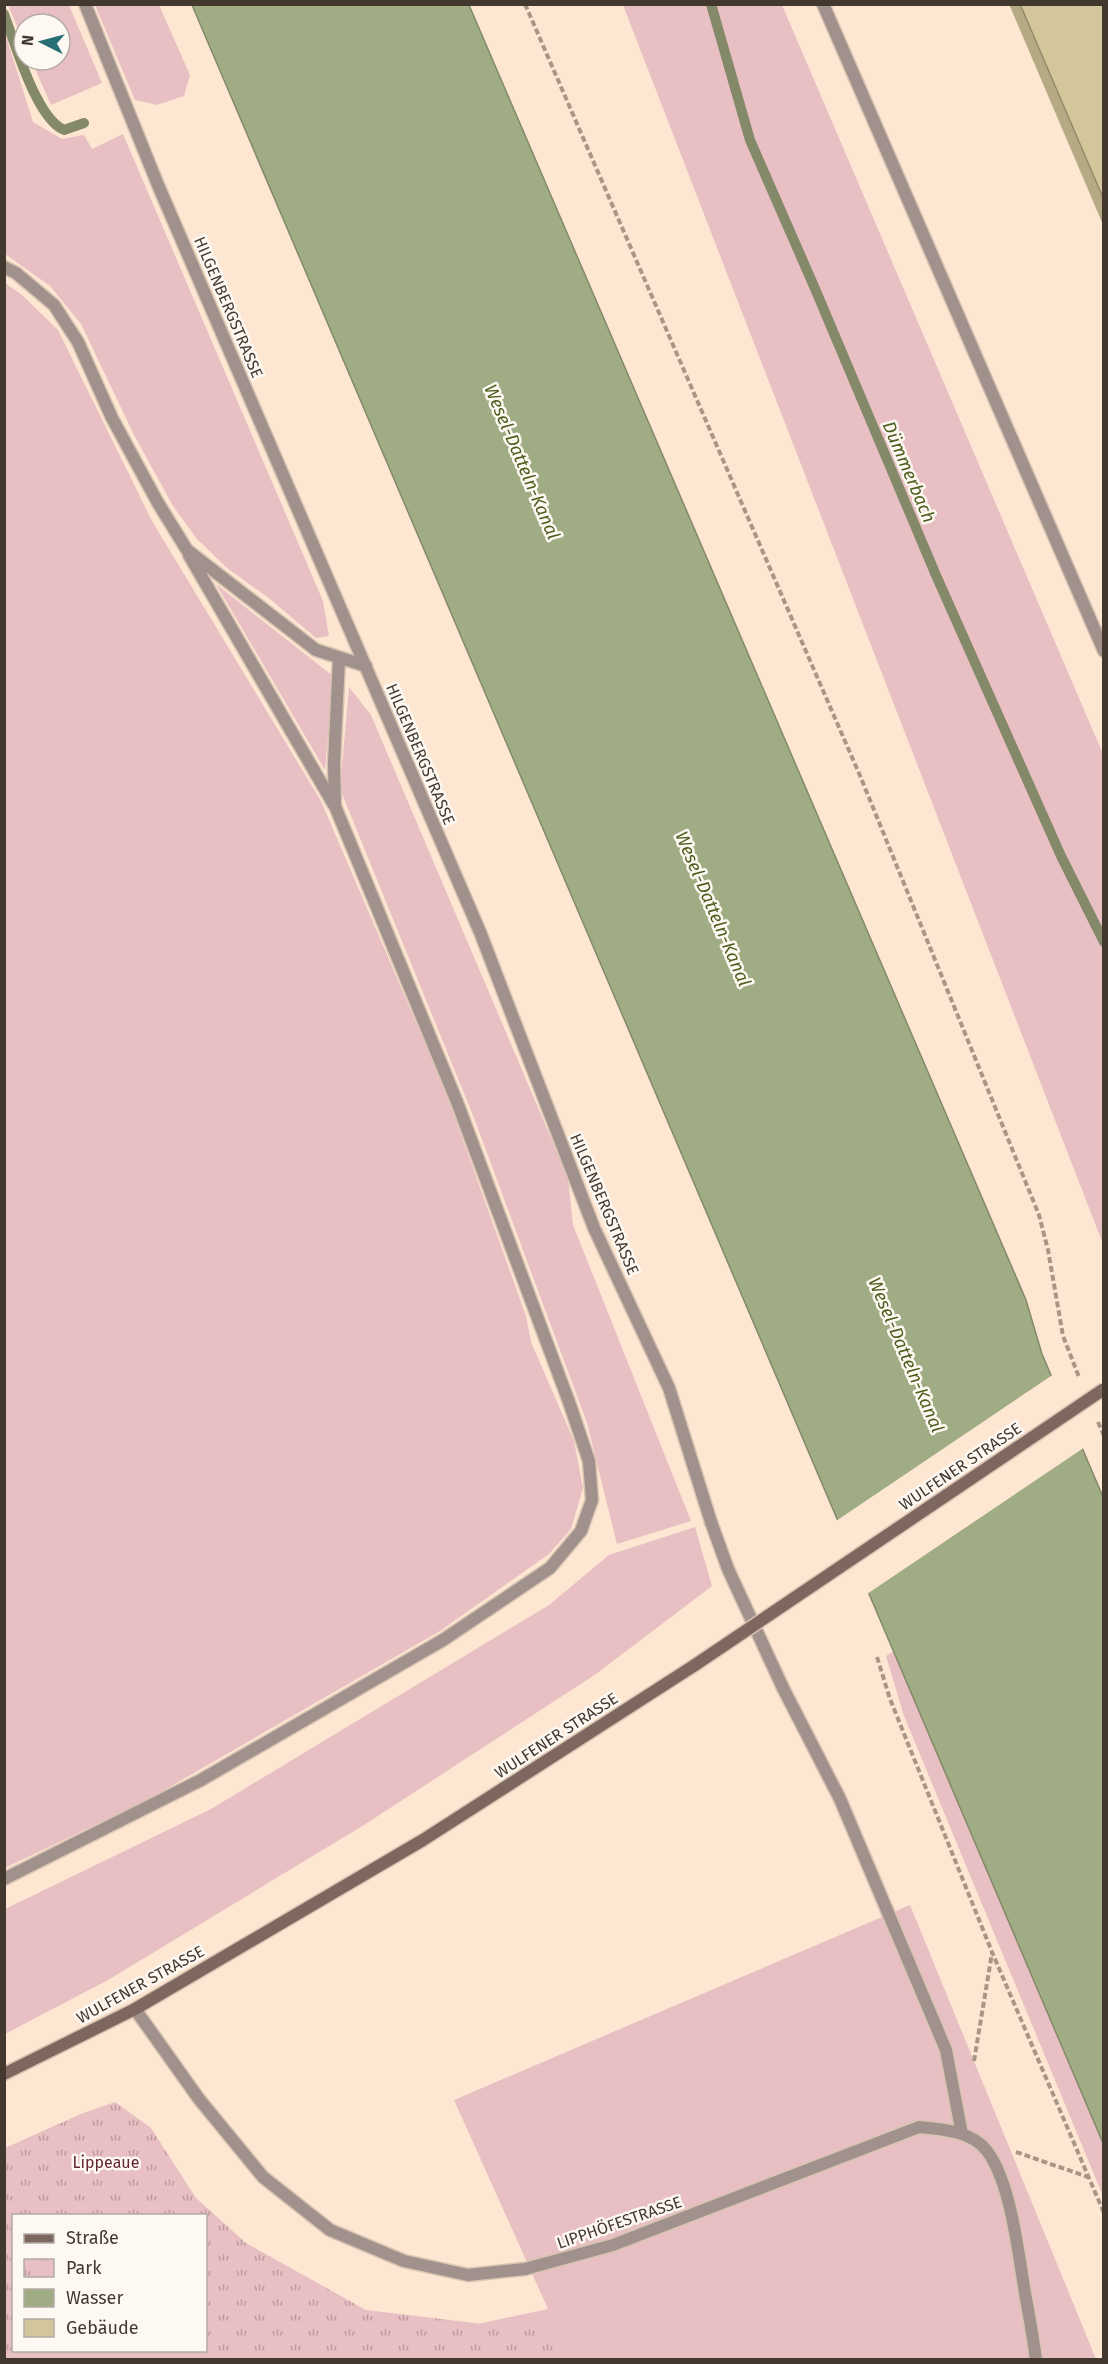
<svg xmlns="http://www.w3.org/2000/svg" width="1108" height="2364" font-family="'Fira Sans',sans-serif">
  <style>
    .green { fill: #e8bfc2 }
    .park { fill: url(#park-tufts); fill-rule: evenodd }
    .water { fill: #a0ac83; stroke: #84896a; stroke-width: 1.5 }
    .pier { fill: #fde7d2 }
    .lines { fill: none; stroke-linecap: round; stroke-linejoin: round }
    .stream { stroke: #84896a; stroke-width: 10 }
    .lane-casing { stroke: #d8c4b1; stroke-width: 15 }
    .street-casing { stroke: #d8c4b1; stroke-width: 15 }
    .secondary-casing { stroke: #d8c4b1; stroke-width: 15 }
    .path { stroke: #a89787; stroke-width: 4; stroke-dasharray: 6 3; stroke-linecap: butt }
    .lane { stroke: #a1918c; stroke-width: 12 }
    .street { stroke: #a1918c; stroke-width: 12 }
    .secondary { stroke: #7d675f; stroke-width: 12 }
    .secondary-bridge-casing { stroke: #d8c4b1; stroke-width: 15; stroke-linecap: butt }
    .secondary-bridge { stroke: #7d675f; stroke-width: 12 }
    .wall { fill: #b5aa84 }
    .building { fill: #d2c69a; stroke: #938b6c; stroke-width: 1.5 }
    .labels { text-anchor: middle; stroke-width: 5; stroke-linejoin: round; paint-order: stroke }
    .street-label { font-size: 16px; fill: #43382e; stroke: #fdf8f2 }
    .park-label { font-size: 16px; fill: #63252f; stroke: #fdf8f2 }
    .water-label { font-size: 18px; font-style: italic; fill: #4e5e1e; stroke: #fdf8f2 }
  </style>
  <defs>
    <pattern id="park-tufts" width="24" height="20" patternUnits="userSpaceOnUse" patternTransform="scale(1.5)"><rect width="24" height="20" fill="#e8bfc2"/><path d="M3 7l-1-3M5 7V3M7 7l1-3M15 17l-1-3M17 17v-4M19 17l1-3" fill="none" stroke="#be9c9e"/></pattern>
  </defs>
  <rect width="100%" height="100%" fill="#fde7d2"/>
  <path class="green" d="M 8,5 L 69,5 L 102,83 L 51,105 L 31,60 L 60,60 L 60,24 L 24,24 L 24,43 Z
    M 95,5 L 159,5 L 190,75 L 184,96 L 157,105 L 135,100 Z
    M 623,5 L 782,5 L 1103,754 L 1103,1244 Z
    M 5,33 L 33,122 L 62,139 L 84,135 L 92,149 L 123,134 L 323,601 L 329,636 L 316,638 L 270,599 L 227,568 L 197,539 L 173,506 L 134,435 L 81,324 L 50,286 L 5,254 Z
    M 5,283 L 22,295 L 58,330 L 152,521 L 321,801 L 445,1090 L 526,1316 L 531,1342 L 574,1441 L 583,1488 L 571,1529 L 549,1554 L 440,1631 L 147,1800 L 5,1868 Z
    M 216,584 L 333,676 L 325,770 Z
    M 349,687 L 371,715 L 568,1178 L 573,1225 L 691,1521 L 617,1544 L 587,1423 L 474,1118 L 340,789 Z
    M 695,1527 L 712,1586 L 596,1674 L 364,1825 L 108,1980 L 5,2034 L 5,1909 L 211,1809 L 549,1605 L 609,1555 Z
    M 894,1651 L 1103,2143 L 1103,2196 L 904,1716 L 886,1656 Z
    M 910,1905 L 1096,2359 L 372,2360 L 440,2332 L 548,2309 L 454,2100 Z"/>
  <path class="park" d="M 115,2102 L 151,2128 L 196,2198 L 246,2243 L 366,2310 L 542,2331 L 563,2359 L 5,2359 L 5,2148 L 81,2114 ZM 14,2216 L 206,2216 L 206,2350 L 14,2350 Z"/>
  <path class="water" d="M 192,5 L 469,5 L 1026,1300 L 1042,1354 L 1103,1497 L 1103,2143 Z"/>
  <path class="pier" d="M 1054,1374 L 1085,1447 L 867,1594 L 836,1521 Z"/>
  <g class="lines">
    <path class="stream" d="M 711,4 L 750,140 L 816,291 L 935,573 L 1061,856 L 1104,942
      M 4,14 C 15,43 36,118 64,130 L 84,123"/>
    <g class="lane-casing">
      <path id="lane" d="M 85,4 L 158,185 L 480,932 L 594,1228 L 669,1388 L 711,1522
        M 823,4 L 1104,651
        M 4,267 L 16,273 L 54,305 L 78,342 L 112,418 L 158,503 L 187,550 L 316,650 L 366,666
        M 189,555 L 334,805
        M 4,1879 L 201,1780 L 443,1640 L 550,1568 L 581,1531 L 592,1500 L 589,1461 L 569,1402 L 457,1102 L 335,806 L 334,764 L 339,658"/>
    </g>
    <g class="street-casing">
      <path id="street" d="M 711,1522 L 728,1569 L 783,1688 L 840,1799 L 946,2050 L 962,2134
        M 135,2009 L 199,2099 L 263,2177 L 330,2230 L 404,2261 L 468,2275 L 525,2269 L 613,2245 L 919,2127 C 942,2129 972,2131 987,2151 C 1010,2181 1018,2250 1024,2287 C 1028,2311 1033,2335 1036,2360"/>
    </g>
    <g class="secondary-casing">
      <path id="secondary" d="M 4,2074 L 135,2009 L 423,1840 L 695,1665"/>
    </g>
    <path class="path" d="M 525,4 L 861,778 L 1039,1215 L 1048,1250 L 1063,1336 L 1079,1377
      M 1098,1422 L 1104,1436
      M 877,1657 L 890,1699 L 992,1952 L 1104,2213
      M 974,2061 L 992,1953
      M 1016,2152 L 1088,2177"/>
    <use href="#lane" class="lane"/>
    <use href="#street" class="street"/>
    <use href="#secondary" class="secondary"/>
    <g class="secondary-bridge-casing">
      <path id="secondary-bridge" d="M 695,1665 L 1104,1389"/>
    </g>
    <use href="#secondary-bridge" class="secondary-bridge"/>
  </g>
  <path class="wall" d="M 1009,4 L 1104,4 L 1104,227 Z"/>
  <path class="building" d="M 1020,4 L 1104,4 L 1104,200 Z"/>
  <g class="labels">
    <g class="street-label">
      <text transform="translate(229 307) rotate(67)" y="6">HILGENBERGSTRASSE</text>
      <text transform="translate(421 754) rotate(67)" y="6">HILGENBERGSTRASSE</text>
      <text transform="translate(605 1204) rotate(67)" y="6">HILGENBERGSTRASSE</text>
      <text transform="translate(960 1466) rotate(-34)" y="6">WULFENER STRASSE</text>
      <text transform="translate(556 1735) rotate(-33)" y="6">WULFENER STRASSE</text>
      <text transform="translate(140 1984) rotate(-29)" y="6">WULFENER STRASSE</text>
      <text transform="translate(619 2222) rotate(-19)" y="6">LIPPHÖFESTRASSE</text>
    </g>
    <g class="park-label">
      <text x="106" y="2168">Lippeaue</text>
    </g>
    <g class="water-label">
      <text transform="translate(522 462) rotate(67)" y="6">Wesel-Datteln-Kanal</text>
      <text transform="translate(909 472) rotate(67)" y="6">Dümmerbach</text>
      <text transform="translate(713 909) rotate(67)" y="6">Wesel-Datteln-Kanal</text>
      <text transform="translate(906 1355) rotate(67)" y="6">Wesel-Datteln-Kanal</text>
    </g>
  </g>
  <rect width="1108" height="2364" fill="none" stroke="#43382e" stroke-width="12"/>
  <rect x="12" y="2214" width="195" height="138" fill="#fdf8f2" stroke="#b3aba4" stroke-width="1.5"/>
  <rect x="24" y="2234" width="30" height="9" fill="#7d675f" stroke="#b3aba4" stroke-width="1.5"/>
  <text x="66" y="2244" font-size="18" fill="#43382e">Straße</text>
  <rect x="24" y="2259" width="30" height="18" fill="url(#park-tufts)" stroke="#b3aba4" stroke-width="1.5"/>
  <text x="66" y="2274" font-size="18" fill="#43382e">Park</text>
  <rect x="24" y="2289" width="30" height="18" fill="#a0ac83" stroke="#b3aba4" stroke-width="1.5"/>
  <text x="66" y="2304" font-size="18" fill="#43382e">Wasser</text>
  <rect x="24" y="2319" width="30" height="18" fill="#d2c69a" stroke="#b3aba4" stroke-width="1.5"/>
  <text x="66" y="2334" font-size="18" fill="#43382e">Gebäude</text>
  <g transform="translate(42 42) rotate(276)"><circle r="28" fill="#fdf8f2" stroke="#b3aba4" stroke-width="1.5"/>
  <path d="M0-4.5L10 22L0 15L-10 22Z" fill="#256f75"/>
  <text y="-9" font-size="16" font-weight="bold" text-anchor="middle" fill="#43382e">N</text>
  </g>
</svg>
